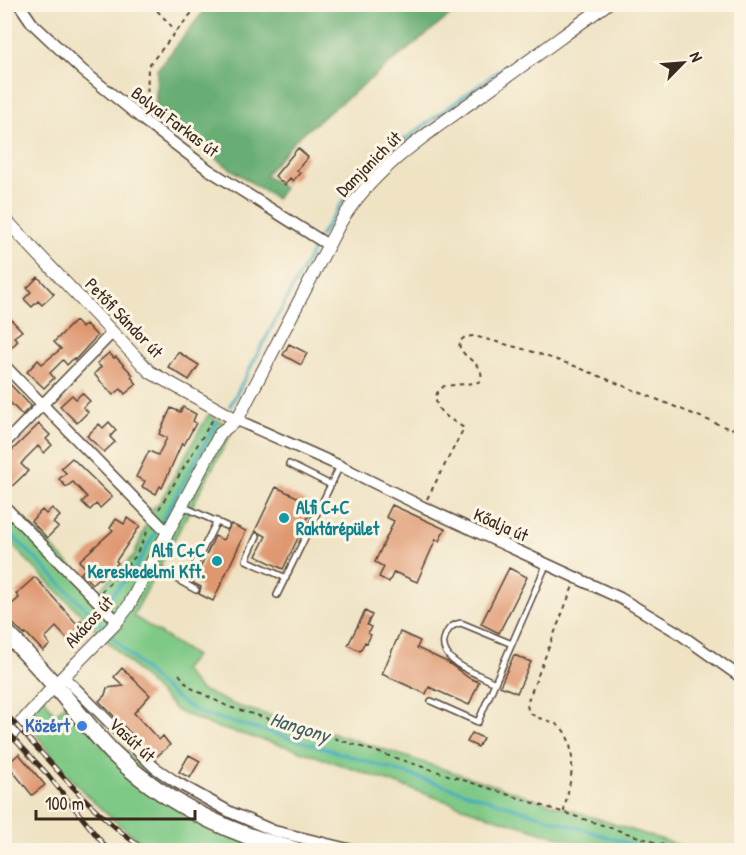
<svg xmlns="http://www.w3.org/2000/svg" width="746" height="855" font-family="'Patrick Hand',sans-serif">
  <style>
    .green { fill: #7fc986; stroke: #5d7a52; stroke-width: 1.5 }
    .forest { fill: #67ad73; stroke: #516c48; stroke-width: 1.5 }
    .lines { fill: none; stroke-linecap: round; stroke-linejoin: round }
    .stream { stroke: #40aac0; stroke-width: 3 }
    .building { fill: #df9770 }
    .service-casing { stroke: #564637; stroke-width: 8 }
    .minor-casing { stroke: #564637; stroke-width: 13 }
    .tertiary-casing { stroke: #564637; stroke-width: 14 }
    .primary-casing { stroke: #564637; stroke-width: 19 }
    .path { stroke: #564637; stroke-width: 2; stroke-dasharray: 4.5 4.5; stroke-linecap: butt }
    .service { stroke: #fff; stroke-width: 5 }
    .minor { stroke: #fff; stroke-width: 10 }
    .tertiary { stroke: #fff; stroke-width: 12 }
    .primary { stroke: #fff; stroke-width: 16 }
    .rail-casing { stroke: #3b2a1e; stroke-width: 5 }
    .rail { stroke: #fcf5e5; stroke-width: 3; stroke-dasharray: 9; stroke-linecap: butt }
    .culture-dot { fill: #0f9aa8; stroke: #fcf5e5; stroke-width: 2 }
    .shop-dot { fill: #3f7fe0; stroke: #fcf5e5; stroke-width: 2 }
    .labels { text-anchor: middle; stroke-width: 6; stroke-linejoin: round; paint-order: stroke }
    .street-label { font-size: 18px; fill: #3b2a1e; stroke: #fcf5e5 }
    .culture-label { font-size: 18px; font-weight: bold; fill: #0d838f; stroke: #fcf5e5; text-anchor: start }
    .shop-label { font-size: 18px; font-weight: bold; fill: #366cbe; stroke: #fcf5e5; text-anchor: end }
    .water-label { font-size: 20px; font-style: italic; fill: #3d5d5f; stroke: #fcf5e5 }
  </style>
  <rect width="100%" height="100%" fill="#fcf5e5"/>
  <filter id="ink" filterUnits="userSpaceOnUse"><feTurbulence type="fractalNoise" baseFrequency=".0167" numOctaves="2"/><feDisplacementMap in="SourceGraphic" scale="12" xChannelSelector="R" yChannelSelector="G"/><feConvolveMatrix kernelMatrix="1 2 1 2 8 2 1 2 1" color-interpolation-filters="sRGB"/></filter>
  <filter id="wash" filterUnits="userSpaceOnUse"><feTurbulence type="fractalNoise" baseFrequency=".008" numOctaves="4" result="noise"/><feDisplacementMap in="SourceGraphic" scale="24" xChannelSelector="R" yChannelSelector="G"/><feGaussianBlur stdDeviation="1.35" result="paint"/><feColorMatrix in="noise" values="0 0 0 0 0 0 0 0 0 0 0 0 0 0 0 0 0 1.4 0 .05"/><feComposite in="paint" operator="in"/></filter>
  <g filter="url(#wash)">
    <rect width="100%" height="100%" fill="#efe3c4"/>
    <path class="green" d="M 208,415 L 234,428 L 133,616 L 195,656 L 183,670 L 199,689 L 237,706 L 342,736 L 694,850 L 603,850 L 498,819 L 292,748 L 215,727 L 177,711 L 5,538 L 4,499 L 97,592 L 134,555 L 147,523 L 143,517 L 159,503 Z
      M 38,688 L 55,715 L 72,696 L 128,753 L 158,778 L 219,817 L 265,837 L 320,850 L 154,850 L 151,849 C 98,811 51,765 20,707 Z"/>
    <path class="forest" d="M 209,5 L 209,4 L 463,5 L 297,138 L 265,175 L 284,188 L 276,199 L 155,118 L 157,70 Z"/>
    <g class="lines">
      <path class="stream" d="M 320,236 L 347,195 L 396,146 L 550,33
        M 230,406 L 317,242
        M 161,522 L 217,422
        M 4,527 L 105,628
        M 105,603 L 136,567 L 158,528
        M 109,633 C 138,662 165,697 203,714 L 308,743 L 649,850"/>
    </g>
    <g id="blocks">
      <path class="building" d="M 298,148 L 308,157 L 297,170 L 300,173 L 293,181 L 290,178 L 285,185 L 275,176 Z
        M 38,277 L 54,294 L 42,305 L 38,301 L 32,307 L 24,299 L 31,292 L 27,288 Z
        M 4,312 L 22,331 L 14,337 L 18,341 L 4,354 Z
        M 75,321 L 82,328 L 86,324 L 97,336 L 75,360 L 74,358 L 67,365 L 63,360 L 50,373 L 54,378 L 44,388 L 27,372 L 38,360 L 42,364 L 61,349 L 54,342 Z
        M 289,344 L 307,353 L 301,365 L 283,355 Z
        M 178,352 L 199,365 L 189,380 L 168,367 Z
        M 109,353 L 114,358 L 116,357 L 133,375 L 131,377 L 137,384 L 125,394 L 121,389 L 113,395 L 94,374 L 101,367 L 97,363 Z
        M 4,378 L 31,406 L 22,415 L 4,396 Z
        M 82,393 L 90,401 L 83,407 L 88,412 L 77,423 L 60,406 L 72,395 L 76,399 Z
        M 183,407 L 196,414 L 193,421 L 196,423 L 184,445 L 182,443 L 162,488 L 160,486 L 156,494 L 142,487 L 145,481 L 136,477 L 149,451 L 158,455 L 167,438 L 159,434 L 171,408 L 180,412 Z
        M 109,422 L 116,430 L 110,437 L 115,442 L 104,452 L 87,436 L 99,424 L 103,428 Z
        M 39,424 L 50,435 L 46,439 L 52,445 L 44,453 L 38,446 L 25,459 L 21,464 L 28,471 L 4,494 L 4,458 Z
        M 72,458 L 112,497 L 100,508 L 96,504 L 90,510 L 82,502 L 87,497 L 73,482 L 66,487 L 59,479 L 66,473 L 61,468 Z
        M 276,487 L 314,505 L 283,569 L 256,556 L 266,536 L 255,531 Z
        M 392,505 L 445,529 L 439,541 L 436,539 L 417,582 L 394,572 L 389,582 L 379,577 L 384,567 L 375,562 L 394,521 L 386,517 Z
        M 52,508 L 60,516 L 53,523 L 58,527 L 47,538 L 31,521 L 42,510 L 46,514 Z
        M 127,518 L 140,526 L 116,561 L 118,563 L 100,580 L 98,578 L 92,584 L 81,573 L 86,568 L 79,561 L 113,530 L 110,528 L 116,519 L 124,524 Z
        M 231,524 L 246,531 L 213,601 L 199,594 L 201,587 L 193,583 L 215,536 L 223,540 Z
        M 509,568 L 527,577 L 499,633 L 481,624 Z
        M 35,577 L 77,624 L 81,620 L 88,628 L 71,643 L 56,627 L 45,638 L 50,645 L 43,651 L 26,633 L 24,635 L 4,614 L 4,611 L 19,598 L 16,594 Z
        M 365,611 L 372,615 L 367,625 L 371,627 L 368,633 L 371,635 L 367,643 L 365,642 L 360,651 L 348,645 Z
        M 400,632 L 420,641 L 417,648 L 447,662 L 469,678 L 479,682 L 469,705 L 429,687 L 426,694 L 382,674 Z
        M 514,655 L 531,662 L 517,693 L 500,686 Z
        M 122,668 L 150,695 L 134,713 L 159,740 L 163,736 L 170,745 L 155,758 L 99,701 L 105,695 L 107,688 L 124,686 L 114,677 Z
        M 472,733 L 483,738 L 478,747 L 467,742 Z
        M 19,754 L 45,785 L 32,795 L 7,764 Z
        M 189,755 L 200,761 L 190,778 L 179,772 Z"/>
    </g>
  </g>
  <g filter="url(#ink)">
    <use href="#blocks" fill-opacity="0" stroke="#564637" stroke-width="1.5"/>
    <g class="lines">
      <g class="service-casing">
        <path id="service" d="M 289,464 L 331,485
          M 182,506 L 226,526
          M 257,536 L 246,560 L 286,578
          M 151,565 L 196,590
          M 185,584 L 217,521
          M 277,595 L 340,466
          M 495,683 C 477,673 433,661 446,634 C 449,627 454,624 461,623 L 512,644
          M 431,701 L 478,722 L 547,563"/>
      </g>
      <g class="minor-casing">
        <path id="minor" d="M 19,4 L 32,23 L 82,70 L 146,122 L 209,170 L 328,245
          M 4,365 L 168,533
          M 237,420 L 340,466 L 423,507 L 620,598 L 677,632 L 742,678
          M 4,444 L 112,333
          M 4,506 L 117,621
          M 63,676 L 154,767 L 176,782 L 230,812 L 274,831 L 352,850"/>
      </g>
      <g class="tertiary-casing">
        <path id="tertiary" d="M 4,218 L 150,372 L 237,420
          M 4,742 L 55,685 L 115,624 L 128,607 L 221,432 L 237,420 L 340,223 C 372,169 427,134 477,98 C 521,67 564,35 607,4"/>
      </g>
      <g class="primary-casing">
        <path id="primary" d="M 4,630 C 22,649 40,668 57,688 C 75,709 92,731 111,751 C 160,800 228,834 295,850"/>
      </g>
      <path class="path" d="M 151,4 L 176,31
        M 147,110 L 148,66 L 199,4
        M 427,499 L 464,428 C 451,419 431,411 437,393 L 444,386 L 476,383 L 480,381 C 487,366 466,360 460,348 L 459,342 L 465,337 L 474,336 L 527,350 L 572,365 L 730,429 L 735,428
        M 159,509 L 213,419
        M 101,592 L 135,557 L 149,528
        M 179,674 L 189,687 L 229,707 L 340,740 L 679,850
        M 564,812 C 567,793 575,770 571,751 C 570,742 566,731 559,726 C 548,717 527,721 527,703 L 573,586"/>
      <use href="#service" class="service"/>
      <use href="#minor" class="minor"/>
      <use href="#tertiary" class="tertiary"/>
      <use href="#primary" class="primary"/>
      <g class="rail-casing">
        <path id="rail" d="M 4,712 C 50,761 90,812 145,850
          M 4,728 L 48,775 L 108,850"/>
      </g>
      <use href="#rail" class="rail"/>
    </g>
  </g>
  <g class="culture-dot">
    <circle cx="284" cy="518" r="6"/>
    <circle cx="217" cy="561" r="6"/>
  </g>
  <circle class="shop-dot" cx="82" cy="726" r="6"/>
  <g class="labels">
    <g class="street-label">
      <text transform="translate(175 122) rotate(37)" y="6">Bolyai Farkas út</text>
      <text transform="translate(369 164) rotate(-45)" y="6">Damjanich út</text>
      <text transform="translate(124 318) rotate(46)" y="6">Petőfi Sándor út</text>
      <text transform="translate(501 525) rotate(24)" y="6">Kőalja út</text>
      <text transform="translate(89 622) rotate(-48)" y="6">Akácos út</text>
      <text transform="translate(132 740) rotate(43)" y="6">Vasút út</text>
    </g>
    <g class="culture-label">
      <text x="296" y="514">Alfi C+C<tspan x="296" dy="21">Raktárépület</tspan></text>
      <text x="205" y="557" text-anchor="end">Alfi C+C<tspan x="205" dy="21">Kereskedelmi Kft.</tspan></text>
    </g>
    <g class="shop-label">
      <text x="70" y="732">Közért</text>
    </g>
    <g class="water-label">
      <text transform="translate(300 727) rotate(17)" y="7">Hangony</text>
    </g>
  </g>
  <rect width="746" height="855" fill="none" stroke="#fcf5e5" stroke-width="24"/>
  <g transform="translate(683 63) rotate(65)" stroke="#fcf5e5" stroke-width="4.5" paint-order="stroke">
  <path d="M0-4.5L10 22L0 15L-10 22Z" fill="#3b2a1e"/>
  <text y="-9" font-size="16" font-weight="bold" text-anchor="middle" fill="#3b2a1e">N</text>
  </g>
  <path d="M36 810v9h159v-9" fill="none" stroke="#3b2a1e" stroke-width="3"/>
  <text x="45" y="810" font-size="18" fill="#3b2a1e" stroke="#fcf5e5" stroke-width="4.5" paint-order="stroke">100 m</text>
</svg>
